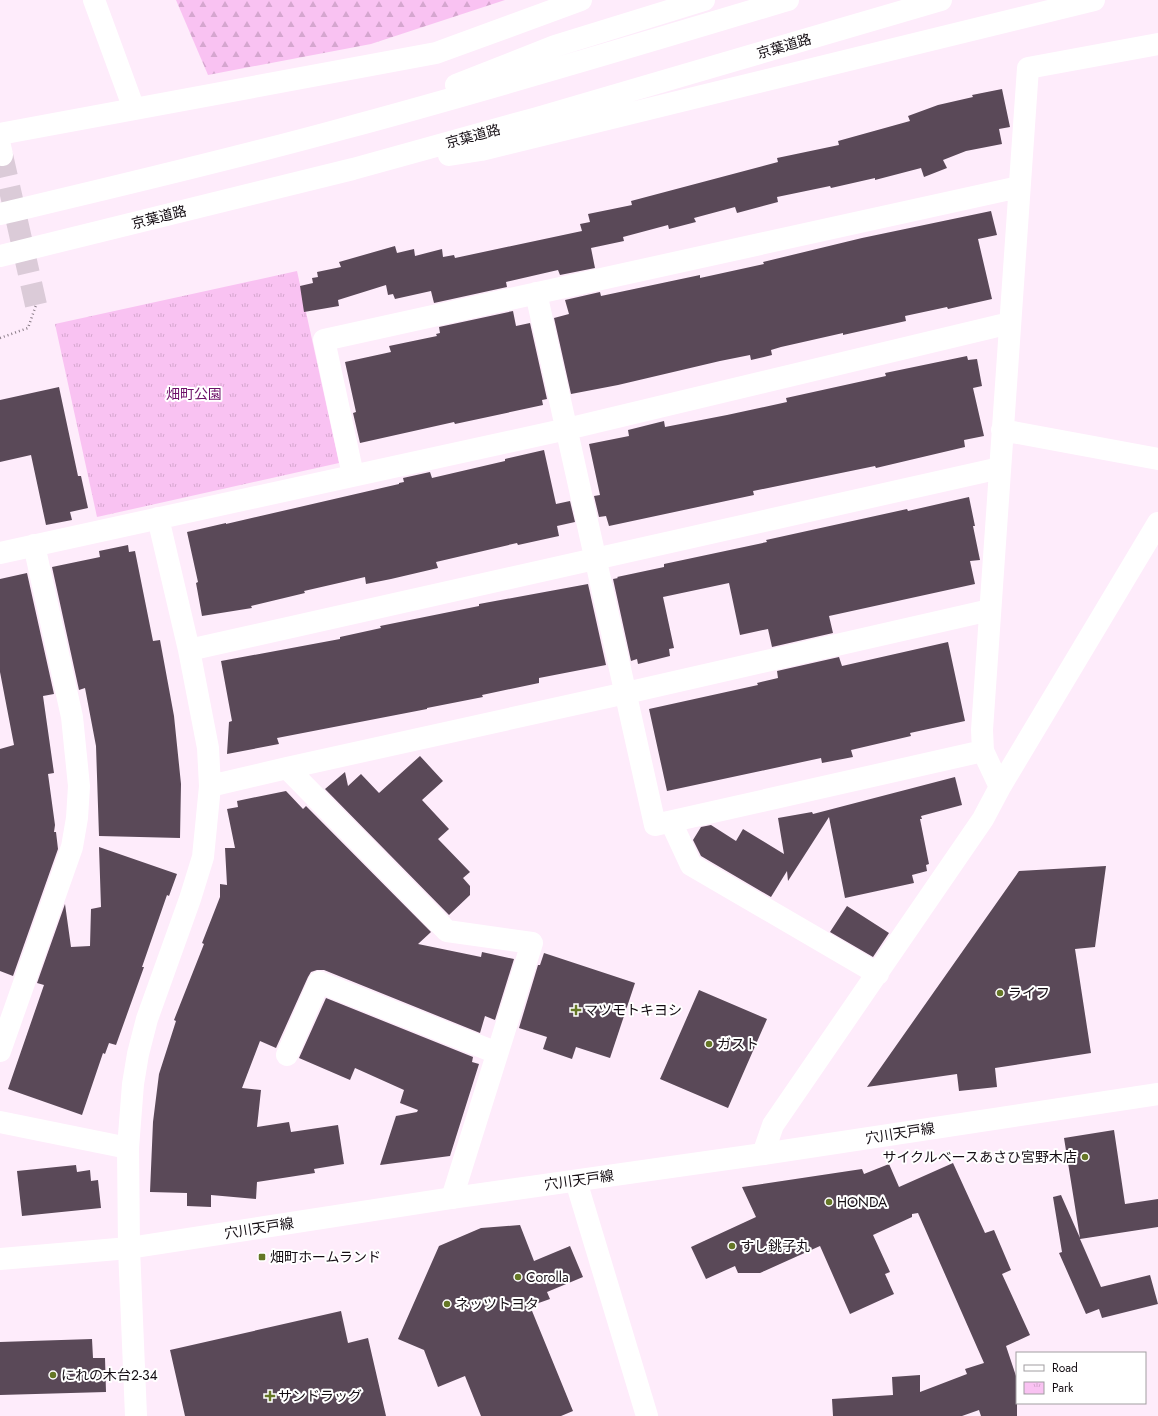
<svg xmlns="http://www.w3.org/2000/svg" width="1158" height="1416" font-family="Jost,'Noto Sans JP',sans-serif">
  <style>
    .forest { fill: url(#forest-firs) }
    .park { fill: url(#park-tufts) }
    .building { fill: #5a4958 }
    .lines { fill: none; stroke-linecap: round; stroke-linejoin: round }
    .minor-tunnel { stroke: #dbcbd8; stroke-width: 22; stroke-dasharray: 22 11; stroke-linecap: butt }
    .path { stroke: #897c87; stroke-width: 2.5; stroke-dasharray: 1 3; stroke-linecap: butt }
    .minor { stroke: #fff; stroke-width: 22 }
    .major { stroke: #fff; stroke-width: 22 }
    .highway { stroke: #fff; stroke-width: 22 }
    .poi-dot { fill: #657726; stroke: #fff; stroke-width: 1.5 }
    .labels { text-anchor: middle; stroke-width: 4; stroke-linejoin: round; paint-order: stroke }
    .street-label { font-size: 14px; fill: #140d13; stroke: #fff }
    .park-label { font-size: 14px; fill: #6d0f68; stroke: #fff }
    .poi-label { font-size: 14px; fill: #140d13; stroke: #fff; text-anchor: start }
  </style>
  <defs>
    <pattern id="forest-firs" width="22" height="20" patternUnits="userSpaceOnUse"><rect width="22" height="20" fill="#f9c2f2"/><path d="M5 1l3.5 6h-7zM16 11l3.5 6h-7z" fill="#d5a6cf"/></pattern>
    <pattern id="park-tufts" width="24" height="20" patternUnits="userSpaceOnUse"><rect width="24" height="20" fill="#f9c2f2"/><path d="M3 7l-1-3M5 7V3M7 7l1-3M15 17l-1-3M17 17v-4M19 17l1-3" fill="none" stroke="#d5a6cf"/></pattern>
  </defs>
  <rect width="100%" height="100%" fill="#feecfb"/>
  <path class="forest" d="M 176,0 L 505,0 L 371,44 L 208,75 Z"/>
  <path class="park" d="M 297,271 L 339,463 L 97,517 L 55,324 Z"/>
  <path class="building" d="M 1002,89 L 1010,127 L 999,129 L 1002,144 L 966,151 L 943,160 L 947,168 L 924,177 L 921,168 L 875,180 L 875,178 L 831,188 L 830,186 L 777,197 L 778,202 L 737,213 L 735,207 L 694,218 L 696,222 L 669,229 L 668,225 L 623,237 L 624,241 L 591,248 L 595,268 L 560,275 L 558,270 L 506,282 L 507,287 L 434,303 L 431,291 L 395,299 L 393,294 L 388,295 L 386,285 L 338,300 L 339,306 L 304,312 L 300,286 L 313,283 L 312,278 L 318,277 L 317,272 L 341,267 L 339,262 L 395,246 L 397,253 L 414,249 L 415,256 L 442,249 L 443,257 L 454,255 L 455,258 L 582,231 L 580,224 L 590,222 L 588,214 L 632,205 L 631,201 L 778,162 L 777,158 L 839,145 L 838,141 L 910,121 L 908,116 L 938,105 L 973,97 L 972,95 Z
    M 991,211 L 997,235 L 978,239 L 992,299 L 948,309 L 947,307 L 905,316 L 906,321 L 843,335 L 843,333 L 781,347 L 771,350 L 772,355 L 751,360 L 750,355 L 720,361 L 618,385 L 571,394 L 554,318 L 569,314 L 565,300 L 600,292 L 601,296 L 700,275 L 700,278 L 764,264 L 763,262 L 862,238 Z
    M 513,311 L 516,326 L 530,323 L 547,399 L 542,400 L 543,405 L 455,424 L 454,422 L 360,443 L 353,413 L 356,412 L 345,362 L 391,352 L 389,346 L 437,336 L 436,334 L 440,333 L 439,327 Z
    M 967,356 L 968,360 L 977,359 L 982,386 L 973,388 L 984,436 L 964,440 L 965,447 L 876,468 L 875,466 L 753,491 L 754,495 L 609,526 L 606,516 L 599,517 L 594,496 L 600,495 L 589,444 L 629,436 L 628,430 L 664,421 L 665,427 L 727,415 L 787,402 L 786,398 L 886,376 L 885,373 Z
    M 59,387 L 78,476 L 81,476 L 88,508 L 70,512 L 72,520 L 46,525 L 31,455 L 0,462 L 0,400 Z
    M 544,450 L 556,504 L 570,501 L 575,522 L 557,526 L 559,536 L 518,545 L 517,543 L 436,562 L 438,568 L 391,579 L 366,584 L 365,577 L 304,591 L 305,593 L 251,606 L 252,608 L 202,616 L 196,583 L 198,582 L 187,532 L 226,523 L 226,524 L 399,484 L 399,483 L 404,482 L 403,478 L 430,472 L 432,478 L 505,461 L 505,459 Z
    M 969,497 L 975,526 L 973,526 L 980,560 L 970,561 L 975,584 L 829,616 L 833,633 L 772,647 L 768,629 L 740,635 L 729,583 L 663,597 L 674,648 L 669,649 L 670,656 L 638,664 L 637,659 L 631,661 L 613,579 L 618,578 L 617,577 L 664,567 L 664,564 L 767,542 L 766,540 L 907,509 L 908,511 Z
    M 128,545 L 129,552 L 135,551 L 153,641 L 160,640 L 174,716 L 181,784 L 180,838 L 99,836 L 96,746 L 85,688 L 79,690 L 52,567 L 100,557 L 99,551 Z
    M 27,573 L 54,694 L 43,696 L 54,773 L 48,774 L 55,825 L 54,832 L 56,832 L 58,849 L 13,976 L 0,971 L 0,749 L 14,745 L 0,672 L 0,579 Z
    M 588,584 L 606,665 L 539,678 L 539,683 L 482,695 L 483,697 L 427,708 L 427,709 L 277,738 L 279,744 L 227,754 L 229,722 L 232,721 L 221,661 L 340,639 L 340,637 L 381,628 L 380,626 L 479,606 L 479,604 Z
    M 948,642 L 965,721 L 910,733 L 911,736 L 851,750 L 853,757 L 822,763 L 821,758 L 667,791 L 649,709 L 758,685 L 757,683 L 778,678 L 777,671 L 839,657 L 842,666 Z
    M 420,756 L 443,781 L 422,800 L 449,829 L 438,839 L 470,872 L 463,878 L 470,886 L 470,895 L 449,915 L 325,789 L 345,772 L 348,786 L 361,774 L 379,793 Z
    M 955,777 L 962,805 L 921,816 L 922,819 L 920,819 L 929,864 L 926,865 L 927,871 L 912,875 L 914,883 L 845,898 L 829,817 L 788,881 L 787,871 L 771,897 L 701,856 L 693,840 L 701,827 L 711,825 L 736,841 L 743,829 L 784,854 L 778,818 L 812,812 L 813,814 Z
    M 286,791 L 303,809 L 306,806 L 431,932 L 418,944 L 481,957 L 482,952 L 514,959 L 495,1020 L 485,1016 L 480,1033 L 324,970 L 317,970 L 311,972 L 308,977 L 276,1048 L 260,1041 L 242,1088 L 261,1090 L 257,1127 L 289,1122 L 291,1132 L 338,1125 L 344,1164 L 314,1169 L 315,1173 L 257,1182 L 256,1199 L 211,1195 L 211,1207 L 187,1206 L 187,1193 L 150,1192 L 153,1122 L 159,1074 L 176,1021 L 174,1020 L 204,944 L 202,943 L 220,897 L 220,884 L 227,885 L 225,848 L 235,848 L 227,809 L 238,807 L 237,801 Z
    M 99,847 L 177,874 L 169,896 L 167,895 L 142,967 L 144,967 L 116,1045 L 109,1043 L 105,1054 L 103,1053 L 82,1115 L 8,1089 L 44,985 L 37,983 L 65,904 L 71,947 L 90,946 L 91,909 L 101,907 Z
    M 1106,866 L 1095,947 L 1075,949 L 1091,1053 L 995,1068 L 997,1087 L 959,1091 L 957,1074 L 867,1087 L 1019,871 Z
    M 847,906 L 889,933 L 873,957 L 830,932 Z
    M 544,953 L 635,983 L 610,1058 L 576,1047 L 572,1059 L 543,1049 L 547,1037 L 519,1028 L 538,965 L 540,965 Z
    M 699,990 L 767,1019 L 728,1108 L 660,1079 Z
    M 326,998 L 473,1057 L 472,1062 L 479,1064 L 450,1156 L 380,1165 L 396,1116 L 417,1112 L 418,1110 L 400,1103 L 404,1090 L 355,1068 L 350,1080 L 299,1058 Z
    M 1114,1130 L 1125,1204 L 1158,1199 L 1158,1227 L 1080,1239 L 1101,1287 L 1150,1275 L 1158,1304 L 1102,1318 L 1099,1309 L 1086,1314 L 1059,1253 L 1062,1252 L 1053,1197 L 1061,1195 L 1080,1238 L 1064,1138 Z
    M 953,1163 L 985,1233 L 994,1230 L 1011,1270 L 1002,1274 L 1030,1335 L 1006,1346 L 1017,1379 L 1017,1416 L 981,1416 L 979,1410 L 962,1416 L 833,1416 L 832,1399 L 893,1395 L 892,1377 L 920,1375 L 920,1392 L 967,1374 L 965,1369 L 984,1363 L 918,1213 L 912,1214 L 912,1217 L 873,1235 L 890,1272 L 885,1274 L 894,1294 L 850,1314 L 820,1246 L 760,1273 L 738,1273 L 735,1266 L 706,1279 L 691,1247 L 756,1217 L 742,1187 L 862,1169 L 864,1174 L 889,1164 L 899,1187 Z
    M 76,1165 L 77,1172 L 90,1170 L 91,1181 L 98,1180 L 101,1208 L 22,1216 L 17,1171 Z
    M 520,1225 L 534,1261 L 570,1246 L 583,1277 L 547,1292 L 550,1299 L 530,1306 L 573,1411 L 561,1416 L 481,1416 L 465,1376 L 438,1387 L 424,1350 L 398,1339 L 439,1246 L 481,1228 Z
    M 341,1311 L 348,1343 L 368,1338 L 386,1416 L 185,1416 L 170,1350 Z
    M 92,1339 L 93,1358 L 105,1358 L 106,1392 L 0,1395 L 0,1342 Z"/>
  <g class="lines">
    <path class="minor-tunnel" d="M 2,155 L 36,305"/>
    <path class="path" d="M 0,338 L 28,328 L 36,305"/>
    <path class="minor" d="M 94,0 L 134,109
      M 0,134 L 436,53 L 581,0
      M 0,146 L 2,155
      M 536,293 L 655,825 L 983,751
      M 1002,430 L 1158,459
      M 353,475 L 324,340 L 1019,187
      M 0,553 L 567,429 L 1010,323
      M 189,650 L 1000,468
      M 287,768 L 447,931 L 532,943 L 452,1198
      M 210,786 L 287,768 L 626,693 L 990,610
      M 1000,787 L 983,751 L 982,730 L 1028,68 L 1158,44
      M 671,822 L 691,865 L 878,974
      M 0,1051 L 72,847 L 77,818 L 79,786 L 72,717 L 34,545
      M 287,1055 L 319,982 L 497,1053
      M 0,1122 L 128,1148
      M 763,1154 L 773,1125 L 983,819 L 1000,787 L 1158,523
      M 576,1181 L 647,1416
      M 136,1416 L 129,1248 L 128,1148 L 133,1084 L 138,1054 L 147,1019 L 190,899 L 203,857 L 210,786 L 208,748 L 189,650 L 158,518"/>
    <path class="major" d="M 0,1259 L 129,1248 L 452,1198 L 763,1154 L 1158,1094"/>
    <path class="highway" d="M 456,85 L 555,46 L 704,0
      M 449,155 L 481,150 L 1094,0
      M 0,214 C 114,187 229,160 342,129 C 492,89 640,44 788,0
      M 0,256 L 353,169 L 537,118 L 941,0"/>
  </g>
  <g class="poi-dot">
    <circle cx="1000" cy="993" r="4"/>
    <path d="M574 1004h4v4h4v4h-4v4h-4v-4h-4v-4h4z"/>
    <circle cx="709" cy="1044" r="4"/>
    <circle cx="1085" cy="1157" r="4"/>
    <circle cx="829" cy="1202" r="4"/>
    <circle cx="732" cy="1246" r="4"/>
    <rect x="258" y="1253" width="8" height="8" rx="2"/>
    <circle cx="518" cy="1277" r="4"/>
    <circle cx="447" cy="1304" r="4"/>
    <circle cx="53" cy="1375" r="4"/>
    <path d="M268 1390h4v4h4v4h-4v4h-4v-4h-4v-4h4z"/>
  </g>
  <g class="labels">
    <g class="street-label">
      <text transform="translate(784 46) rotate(-16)" y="5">京葉道路</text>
      <text transform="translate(473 136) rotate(-15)" y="5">京葉道路</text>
      <text transform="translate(159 217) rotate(-14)" y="5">京葉道路</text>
      <text transform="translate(900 1133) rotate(-9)" y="5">穴川天戸線</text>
      <text transform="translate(579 1180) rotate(-8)" y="5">穴川天戸線</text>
      <text transform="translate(259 1228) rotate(-9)" y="5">穴川天戸線</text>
    </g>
    <g class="park-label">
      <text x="194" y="399">畑町公園</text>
    </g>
    <g class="poi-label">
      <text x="1008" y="998">ライフ</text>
      <text x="584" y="1015">マツモトキヨシ</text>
      <text x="717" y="1049">ガスト</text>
      <text x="1077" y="1162" text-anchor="end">サイクルベースあさひ宮野木店</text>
      <text x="837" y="1207">HONDA</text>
      <text x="740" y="1251">すし銚子丸</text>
      <text x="270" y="1262">畑町ホームランド</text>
      <text x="526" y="1282">Corolla</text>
      <text x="455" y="1309">ネッツトヨタ</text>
      <text x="61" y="1380">にれの木台2-34</text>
      <text x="278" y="1401">サンドラッグ</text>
    </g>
  </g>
  <rect x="1016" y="1352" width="130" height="52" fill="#ffffff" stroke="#a19ea1"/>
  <rect x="1024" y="1365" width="20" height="6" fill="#ffffff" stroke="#a19ea1"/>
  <text x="1052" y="1372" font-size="12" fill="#140d13">Road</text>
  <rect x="1024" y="1382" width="20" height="12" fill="url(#park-tufts)" stroke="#a19ea1"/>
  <text x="1052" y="1392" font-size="12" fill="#140d13">Park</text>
</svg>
